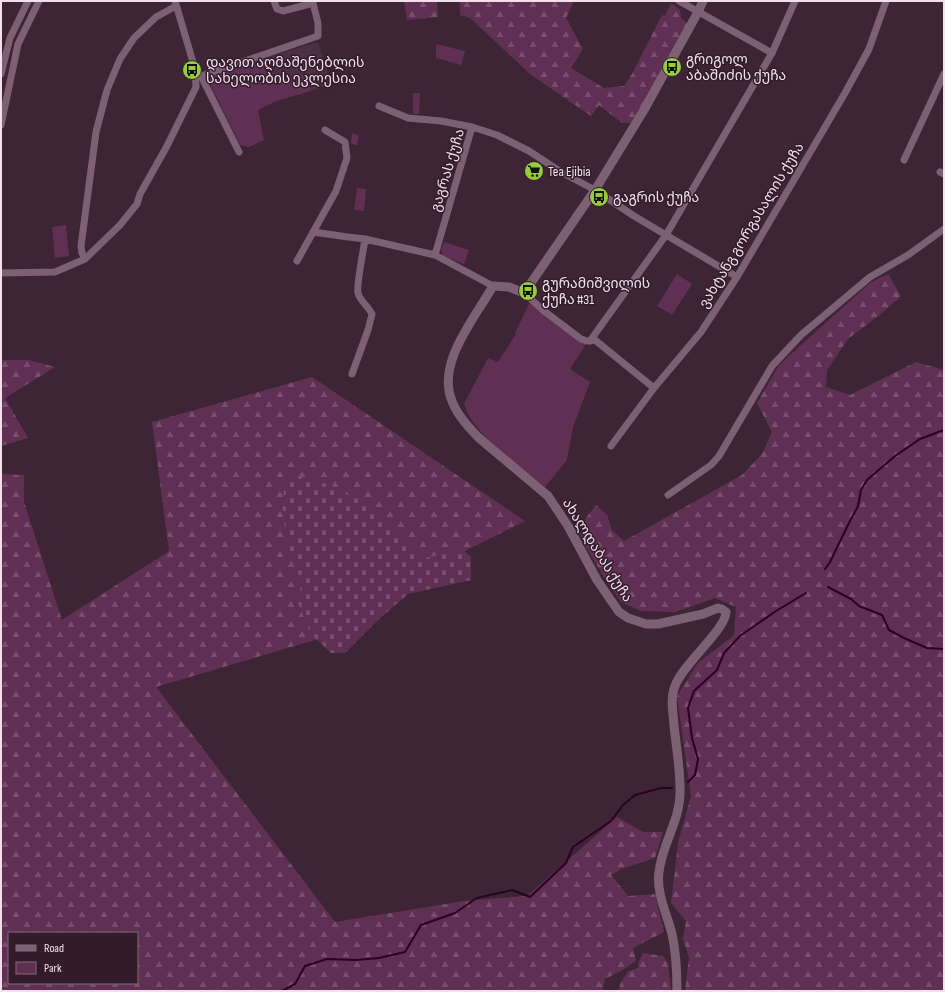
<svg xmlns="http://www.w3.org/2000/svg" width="945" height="992" font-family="'Sofia Sans Condensed','Noto Sans Georgian',sans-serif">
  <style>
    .built { fill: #4d3045 }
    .green { fill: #603054 }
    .forest { fill: url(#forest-firs); fill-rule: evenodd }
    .cemetery { fill: url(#cemetery-stones) }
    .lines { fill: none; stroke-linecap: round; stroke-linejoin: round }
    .stream { stroke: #2c0124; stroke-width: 2 }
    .minor { stroke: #7e6074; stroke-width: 7 }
    .tertiary { stroke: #7e6074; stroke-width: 9 }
    .labels { text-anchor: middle; stroke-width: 3; stroke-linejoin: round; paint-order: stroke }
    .poi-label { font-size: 14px; fill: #f1e1eb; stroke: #321c2c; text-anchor: start }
    .street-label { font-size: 14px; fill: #f1e1eb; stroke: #321c2c }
  </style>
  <defs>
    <pattern id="forest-firs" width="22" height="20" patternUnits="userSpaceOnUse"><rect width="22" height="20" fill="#603054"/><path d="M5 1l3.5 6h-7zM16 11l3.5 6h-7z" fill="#774e6d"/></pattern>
    <pattern id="cemetery-stones" width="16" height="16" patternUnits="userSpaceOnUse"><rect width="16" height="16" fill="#603054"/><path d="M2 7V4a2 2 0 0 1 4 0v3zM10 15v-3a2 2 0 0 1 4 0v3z" fill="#774e6d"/></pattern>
  </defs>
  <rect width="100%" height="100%" fill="#3d2536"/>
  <path class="built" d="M 318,42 L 331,84 L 311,91 L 306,74 L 271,84 L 264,58 Z"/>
  <path class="green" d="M 436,44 L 465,51 L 461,65 L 436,58 Z
    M 264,58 L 271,84 L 306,74 L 311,91 L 276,101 L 258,110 L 264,140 L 249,147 L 240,145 L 207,78 Z
    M 413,93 L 420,93 L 419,114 L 413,114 Z
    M 352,133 L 359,135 L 357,145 L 351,144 Z
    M 357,188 L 366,189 L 364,211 L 354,210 Z
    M 66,225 L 69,256 L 55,258 L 52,227 Z
    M 444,242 L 469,250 L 464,264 L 443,256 L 441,250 Z
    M 677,274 L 692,284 L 672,315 L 657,306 Z
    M 530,302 L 586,344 L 570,369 L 590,382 L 573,427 L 567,460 L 545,487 C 520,466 474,436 464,404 L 488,358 L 498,362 L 516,334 L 515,333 Z"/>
  <path class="forest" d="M 404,1 L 437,1 L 438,17 L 407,20 Z
    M 460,1 L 574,1 L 566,18 L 583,49 L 571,68 L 604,88 L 624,86 L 632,74 L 662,15 L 665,16 L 671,3 L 680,10 L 681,17 L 687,24 L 633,123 L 622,123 L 599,105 L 591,116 L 530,74 L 470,18 L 460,15 Z
    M 888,274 L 901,296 L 881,314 L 848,339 L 827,370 L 826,387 L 850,395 L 916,362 L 944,370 L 944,991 L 685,991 L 689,957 L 683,939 L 686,921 L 671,903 L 678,843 L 691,796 L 677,696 L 698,663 L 734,635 L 736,607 L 715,598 L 675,612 L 641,611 L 621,602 L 605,579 L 584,544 L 580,534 L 586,518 L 596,505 L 607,515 L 612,530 L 624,541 L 742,475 L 762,454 L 772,432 L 757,403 L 779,365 L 870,283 Z
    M 1,360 L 29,360 L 55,367 L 5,398 L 28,438 L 1,446 Z
    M 312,377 L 525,521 L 467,550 L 332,635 L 156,687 L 335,922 L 464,901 L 527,896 L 617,817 L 643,832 L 663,832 L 655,858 L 621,869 L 611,875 L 628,896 L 655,894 L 664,932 L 633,948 L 636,961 L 619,972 L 605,979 L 602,991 L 1,991 L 1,474 L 24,475 L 24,502 L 62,620 L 169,551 L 152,422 ZM 9,933 L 137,933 L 137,983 L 9,983 Z
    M 643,953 L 663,956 L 668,963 L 671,991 L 619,991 L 620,984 L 628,971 L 638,968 L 638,964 Z"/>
  <path class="cemetery" d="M 287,473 L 330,485 L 360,500 L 393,525 L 420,559 L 463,550 L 471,557 L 471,580 L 408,594 L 379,619 L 345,653 L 331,653 L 311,634 L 298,603 L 302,581 L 288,553 L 282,502 Z"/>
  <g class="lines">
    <path class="stream" d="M 825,569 L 830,562 L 849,523 L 858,506 L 861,490 L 867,480 L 895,456 L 920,439 L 944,430
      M 828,587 L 851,599 L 859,606 L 882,615 L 889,630 L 904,638 L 927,648 L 944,649
      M 688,782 L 695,775 L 698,759 L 692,738 L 688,708 L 694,691 L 717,670 L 724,653 L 740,636 L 776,611 L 806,593
      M 282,991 L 295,984 L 305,966 L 327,959 L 356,960 L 379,958 L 405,952 L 421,925 L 455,913 L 477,898 L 512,890 L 530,897 L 566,863 L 573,847 L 611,821 L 623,805 L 635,795 L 661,788 L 672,788"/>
    <path class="minor" d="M 679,1 L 772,53
      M 195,69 L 201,76 L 318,36 L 318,23 L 313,3 L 283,11 L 277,9 L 274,1
      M 1,74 L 10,38 L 28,1
      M 201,76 L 239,152
      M 379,106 L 408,118 L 441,121 L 472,127
      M 1,125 L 18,44 L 39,1
      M 904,160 L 944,74
      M 940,172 L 944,174
      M 313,232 L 348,237 L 365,239 L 435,255 L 493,286
      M 435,255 L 472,127 L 497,135 L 529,151 L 561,172 L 595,190 L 634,216 L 737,277
      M 85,259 L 82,253 L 81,246 L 96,132 L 107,90 L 120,59 L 134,38 L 156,17 L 176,6
      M 297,261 L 336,191 L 347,158 L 345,142 L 325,130
      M 1,273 L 55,272 L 85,259 L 120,225 L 137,204 L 140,194 L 167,146 L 196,87 L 195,69 L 175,1
      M 524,293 L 544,311 L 581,339 L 587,341 L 595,340 L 654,388
      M 590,341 L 666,235 L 772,53 L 795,1
      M 352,374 L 368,330 L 372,314 C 368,306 360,301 358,293 C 356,286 364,248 365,239
      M 611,446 L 654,388 L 701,332 L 737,277 L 845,93 L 869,49 L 886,1
      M 668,495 L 711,465 L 719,456 L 772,366 L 801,335 L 870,277 L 908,255 L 944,229"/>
    <path class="tertiary" d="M 677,991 C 677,972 676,952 672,934 C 667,914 656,893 659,872 C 662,843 682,818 680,788 C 680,767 676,746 674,725 C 673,712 670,698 675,686 C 682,665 726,629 726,612 L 722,609 L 718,608 L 703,614 L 658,624 L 646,624 L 628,618 L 619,612 L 597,580 L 568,526 L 548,496 L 479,438 C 469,428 457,415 452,401 C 436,363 475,318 493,286 L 509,287 L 524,293 L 595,190 L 644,110 L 698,12 L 703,1"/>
  </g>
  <defs>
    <g id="bus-disc" transform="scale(1)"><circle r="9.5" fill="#96cc3a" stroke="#321c2c"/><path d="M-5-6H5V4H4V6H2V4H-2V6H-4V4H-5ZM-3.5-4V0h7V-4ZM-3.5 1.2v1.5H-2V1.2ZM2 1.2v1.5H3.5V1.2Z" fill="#111"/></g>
    <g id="supermarket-disc" transform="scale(1)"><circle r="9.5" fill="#96cc3a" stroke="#321c2c"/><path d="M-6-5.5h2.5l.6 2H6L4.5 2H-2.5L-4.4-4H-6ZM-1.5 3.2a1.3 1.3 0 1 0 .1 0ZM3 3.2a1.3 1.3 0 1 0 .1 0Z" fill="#111"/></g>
  </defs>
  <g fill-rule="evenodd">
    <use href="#bus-disc" x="672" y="67"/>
    <use href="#bus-disc" x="192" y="70"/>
    <use href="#supermarket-disc" x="534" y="171"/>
    <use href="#bus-disc" x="599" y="197"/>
    <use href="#bus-disc" x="528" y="291"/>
  </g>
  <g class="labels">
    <g class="poi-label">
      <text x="686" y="64">გრიგოლ<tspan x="686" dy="16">აბაშიძის ქუჩა</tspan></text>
      <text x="206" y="67">დავით აღმაშენებლის<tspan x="206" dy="16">სახელობის ეკლესია</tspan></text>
      <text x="548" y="176">Tea Ejibia</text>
      <text x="613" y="202">გაგრის ქუჩა</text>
      <text x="542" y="288">გურამიშვილის<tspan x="542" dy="16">ქუჩა #31</tspan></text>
    </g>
    <g class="street-label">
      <text transform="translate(447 170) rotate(-73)" y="5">გაგრას ქუჩა</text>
      <text transform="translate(751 225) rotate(-59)" y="5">ვახტანგ გორგასალის ქუჩა</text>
      <text transform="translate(598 550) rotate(58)" y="5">ახალდაბას ქუჩა</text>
    </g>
  </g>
  <rect width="945" height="992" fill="none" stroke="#f1e1eb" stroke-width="4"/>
  <rect x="8" y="932" width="130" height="52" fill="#321c2c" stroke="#7e6b78"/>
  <rect x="16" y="945" width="20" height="6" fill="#7e6074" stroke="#7e6b78"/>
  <text x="44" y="952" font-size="12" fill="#f1e1eb">Road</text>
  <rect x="16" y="962" width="20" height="12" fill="#603054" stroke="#7e6b78"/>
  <text x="44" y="972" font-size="12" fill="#f1e1eb">Park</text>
</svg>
